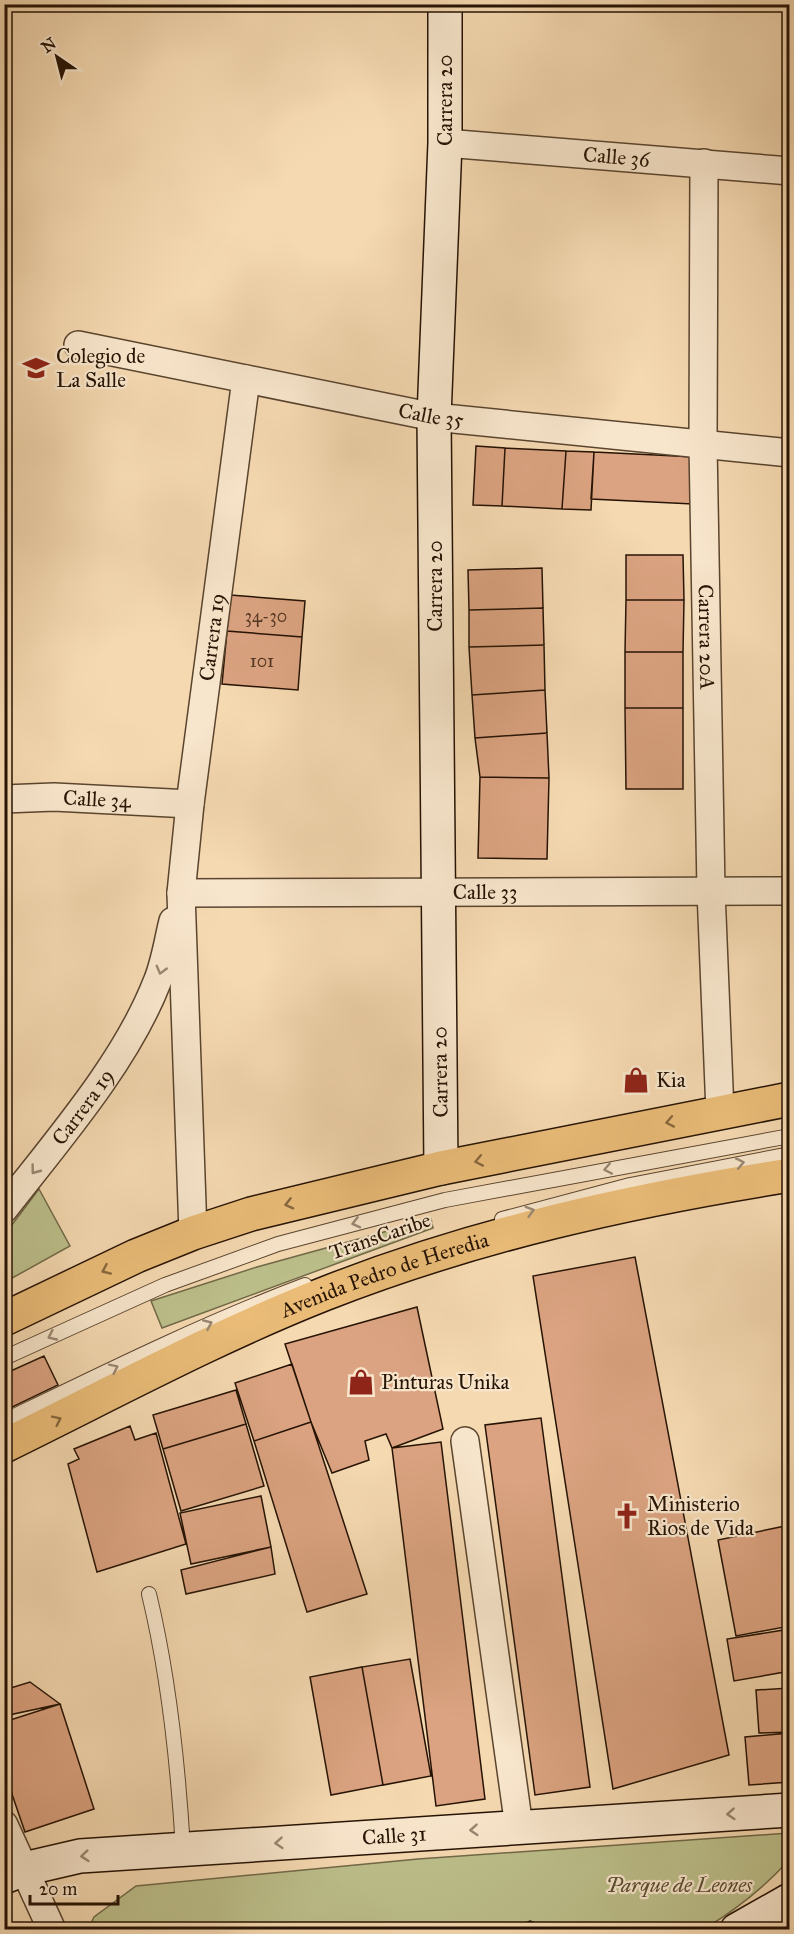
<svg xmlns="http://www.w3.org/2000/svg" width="794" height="1934" font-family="'IM FELL Great Primer',serif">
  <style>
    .green { fill: #bcbf8b; stroke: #716948; stroke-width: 1.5 }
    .building { fill: #dba381; stroke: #261304; stroke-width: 1.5 }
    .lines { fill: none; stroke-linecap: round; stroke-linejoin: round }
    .lane-casing { stroke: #5a442f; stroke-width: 16 }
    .street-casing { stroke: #5a442f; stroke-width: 30 }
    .secondary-casing { stroke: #261304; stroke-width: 36 }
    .highway-casing { stroke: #261304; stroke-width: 36 }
    .lane { stroke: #f8e6cc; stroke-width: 14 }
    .street { stroke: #f8e6cc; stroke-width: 27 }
    .secondary { stroke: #f8e6cc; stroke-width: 33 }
    .highway { stroke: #eabc78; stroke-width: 33 }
    .oneway { stroke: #9a8772 }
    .oneway2 { stroke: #88683e }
    .labels { text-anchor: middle; stroke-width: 4.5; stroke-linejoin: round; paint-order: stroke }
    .number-label { font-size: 18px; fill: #533723 }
    .street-label { font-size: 21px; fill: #261304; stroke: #f8e6cc }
    .poi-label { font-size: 21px; fill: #261304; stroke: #f8e6cc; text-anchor: start }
    .park-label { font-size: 21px; font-style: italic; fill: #5a4f33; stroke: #f8e6cc }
  </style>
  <rect width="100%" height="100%" fill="#f5d9b1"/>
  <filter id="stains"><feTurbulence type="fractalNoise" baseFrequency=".00333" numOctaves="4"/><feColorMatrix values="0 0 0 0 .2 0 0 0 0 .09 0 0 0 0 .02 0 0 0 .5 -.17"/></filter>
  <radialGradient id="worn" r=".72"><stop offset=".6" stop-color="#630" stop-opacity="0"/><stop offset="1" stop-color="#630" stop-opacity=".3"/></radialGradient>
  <path class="green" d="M 39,1189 L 70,1246 L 5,1282 L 5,1234 Z
    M 431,1219 L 433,1228 L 162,1328 L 151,1301 L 257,1267 Z
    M 789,1833 L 789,1860 C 763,1889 737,1909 704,1929 L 88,1930 L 94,1917 L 136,1886 L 418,1859 Z"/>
  <path class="building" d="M 476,446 L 505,448 L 502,506 L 473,505 Z
    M 505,448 L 566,451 L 562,509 L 502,506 Z
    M 566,451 L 594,452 L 591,510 L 562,509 Z
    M 594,452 L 696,457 L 693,504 L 591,499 Z
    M 626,555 L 683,555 L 684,600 L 626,600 Z
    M 542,568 L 543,608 L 469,610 L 468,570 Z
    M 230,595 L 305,601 L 302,637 L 227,631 Z
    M 626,600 L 684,600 L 683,652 L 625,652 Z
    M 543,608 L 544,645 L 469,647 L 469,610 Z
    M 227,631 L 302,637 L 298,690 L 222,684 Z
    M 544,645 L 545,690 L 472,695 L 469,647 Z
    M 625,652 L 683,652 L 683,708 L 625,708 Z
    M 545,690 L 547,733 L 475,738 L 472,695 Z
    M 625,708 L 683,708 L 683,789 L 626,789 Z
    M 547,733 L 549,778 L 480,777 L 475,738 Z
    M 480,777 L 549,778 L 547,859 L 478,858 Z
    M 635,1257 L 729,1755 L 613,1789 L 533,1276 Z
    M 417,1307 L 443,1429 L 392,1448 L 386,1434 L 365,1441 L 369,1460 L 332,1473 L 311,1422 L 285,1344 Z
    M 44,1356 L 58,1385 L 4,1411 L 4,1374 Z
    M 292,1364 L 311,1422 L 254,1441 L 235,1383 Z
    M 236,1390 L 246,1424 L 163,1449 L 153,1415 Z
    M 541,1418 L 590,1787 L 535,1795 L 485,1425 Z
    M 311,1422 L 367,1594 L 307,1612 L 254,1441 Z
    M 246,1424 L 264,1486 L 181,1511 L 163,1449 Z
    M 130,1426 L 135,1440 L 156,1433 L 186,1544 L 97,1572 L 68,1464 L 79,1459 L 74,1449 Z
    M 441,1442 L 485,1799 L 436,1806 L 392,1448 Z
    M 261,1496 L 271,1547 L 191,1564 L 180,1513 Z
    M 790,1525 L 790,1626 L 736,1636 L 718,1540 Z
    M 271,1547 L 275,1574 L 186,1594 L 181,1570 Z
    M 790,1629 L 790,1671 L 734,1681 L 727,1639 Z
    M 410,1659 L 431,1776 L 383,1785 L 362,1667 Z
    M 4,1666 L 10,1680 L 4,1682 Z
    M 362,1667 L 383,1785 L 331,1795 L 310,1677 Z
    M 30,1682 L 60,1704 L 4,1716 L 4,1690 Z
    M 790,1688 L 790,1732 L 759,1733 L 756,1690 Z
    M 60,1704 L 94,1809 L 25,1832 L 4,1771 L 4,1722 Z
    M 790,1733 L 790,1782 L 749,1785 L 745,1737 Z
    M 530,1921 L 543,1926 L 545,1930 L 516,1930 L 518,1926 Z"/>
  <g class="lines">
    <g class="lane-casing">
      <path id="lane" d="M 502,1219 L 630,1185 L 790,1154
        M 4,1358 L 165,1285 L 278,1244 L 445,1200 L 790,1136
        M 4,1421 C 103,1373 202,1324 305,1285
        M 149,1594 C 169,1677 178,1763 183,1849"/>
    </g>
    <g class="street-casing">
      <g id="street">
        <path id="s1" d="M 445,143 L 790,171"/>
        <path id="s2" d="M 704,163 L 703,444 L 711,891 L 720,1112"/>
        <path id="s3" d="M 78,345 L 434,417 L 790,453"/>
        <path id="s4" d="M 4,799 L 54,797 L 190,804"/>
        <path id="s5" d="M 181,893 L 790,891"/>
        <path id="s6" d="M 4,1209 C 57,1141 126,1062 157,982 C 165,963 168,941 173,921"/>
        <path id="s7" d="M 193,1233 L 181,893 L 190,804 L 246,379"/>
        <path d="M 465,1441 L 519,1827"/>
        <path d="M 4,1825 L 52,1930"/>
      </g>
    </g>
    <g class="secondary-casing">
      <g id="secondary">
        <path id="s8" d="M 441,1168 L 434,417 L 445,143 L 445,4"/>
        <path id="s9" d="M 4,1877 L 24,1869 L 80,1856 L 790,1810"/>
        <path d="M 737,1930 L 790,1900"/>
      </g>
    </g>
    <g class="highway-casing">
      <g id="highway">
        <path d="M 4,1319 L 136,1256 L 193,1233 L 251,1214 L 441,1168 L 790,1099"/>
        <path id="s10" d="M 4,1446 C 110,1394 215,1337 324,1294 C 474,1235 630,1200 790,1175"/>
      </g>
    </g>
    <use href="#lane" class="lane"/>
    <use href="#street" class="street"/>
    <use href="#secondary" class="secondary"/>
    <use href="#highway" class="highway"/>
  </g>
  <defs><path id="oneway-chevron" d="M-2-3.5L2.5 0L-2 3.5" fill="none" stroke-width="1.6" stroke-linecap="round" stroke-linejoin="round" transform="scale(1.5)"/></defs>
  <g class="oneway">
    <use href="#oneway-chevron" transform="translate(161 970) rotate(105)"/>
    <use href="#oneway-chevron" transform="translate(740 1163) rotate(-11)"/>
    <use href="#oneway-chevron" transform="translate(608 1169) rotate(169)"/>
    <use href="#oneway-chevron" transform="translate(35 1170) rotate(127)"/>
    <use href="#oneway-chevron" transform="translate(530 1211) rotate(-16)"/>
    <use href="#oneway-chevron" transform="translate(356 1223) rotate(166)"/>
    <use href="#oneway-chevron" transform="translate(208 1324) rotate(-24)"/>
    <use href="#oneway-chevron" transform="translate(52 1336) rotate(155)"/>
    <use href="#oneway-chevron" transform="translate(114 1368) rotate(-26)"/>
    <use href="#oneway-chevron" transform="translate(731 1814) rotate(176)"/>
    <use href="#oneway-chevron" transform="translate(474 1830) rotate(176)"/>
    <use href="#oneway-chevron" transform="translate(279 1843) rotate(176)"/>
    <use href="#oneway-chevron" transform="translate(85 1856) rotate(174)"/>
  </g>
  <g class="oneway2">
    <use href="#oneway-chevron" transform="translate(670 1122) rotate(169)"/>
    <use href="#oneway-chevron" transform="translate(479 1161) rotate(169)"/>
    <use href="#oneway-chevron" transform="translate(289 1204) rotate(166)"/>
    <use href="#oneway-chevron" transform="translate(106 1270) rotate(156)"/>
    <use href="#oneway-chevron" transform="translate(57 1420) rotate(-26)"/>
  </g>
  <defs>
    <g id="school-bare" transform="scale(2.07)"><path d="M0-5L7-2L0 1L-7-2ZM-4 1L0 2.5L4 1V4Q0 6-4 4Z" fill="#8f2418" stroke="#f8e6cc" stroke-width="2.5" paint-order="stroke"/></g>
    <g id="shop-bare" transform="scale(2.07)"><path d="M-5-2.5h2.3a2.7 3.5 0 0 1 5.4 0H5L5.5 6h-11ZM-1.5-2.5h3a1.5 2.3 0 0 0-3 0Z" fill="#8f2418" stroke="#f8e6cc" stroke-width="2.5" paint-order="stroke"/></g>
    <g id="church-bare" transform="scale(2.07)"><path d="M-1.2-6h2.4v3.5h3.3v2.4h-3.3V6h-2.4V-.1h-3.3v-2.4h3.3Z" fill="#8f2418" stroke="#f8e6cc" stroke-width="2.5" paint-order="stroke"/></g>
  </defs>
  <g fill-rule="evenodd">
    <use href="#school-bare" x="36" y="368"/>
    <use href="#shop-bare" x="636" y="1080"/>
    <use href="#shop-bare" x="361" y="1382"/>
    <use href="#church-bare" x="627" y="1516"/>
  </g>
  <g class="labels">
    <g class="number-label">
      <text x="266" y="622">34-30</text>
      <text x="262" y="667">101</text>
    </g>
    <g class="street-label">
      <text dy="7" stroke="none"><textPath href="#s8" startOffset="1068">Carrera 20</textPath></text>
      <text dy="7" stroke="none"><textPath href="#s1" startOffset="172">Calle 36</textPath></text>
      <text dy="7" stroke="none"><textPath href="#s3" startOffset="360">Calle 35</textPath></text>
      <text transform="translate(435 586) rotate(-90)" y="7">Carrera 20</text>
      <text dy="7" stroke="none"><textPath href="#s7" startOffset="598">Carrera 19</textPath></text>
      <text dy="7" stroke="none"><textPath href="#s2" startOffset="474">Carrera 20A</textPath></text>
      <text dy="7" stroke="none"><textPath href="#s4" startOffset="93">Calle 34</textPath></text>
      <text dy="7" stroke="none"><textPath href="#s5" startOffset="304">Calle 33</textPath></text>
      <text transform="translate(440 1072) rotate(-91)" y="7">Carrera 20</text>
      <text dy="7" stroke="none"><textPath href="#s6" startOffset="129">Carrera 19</textPath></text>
      <text transform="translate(380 1236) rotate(-19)" y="7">TransCaribe</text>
      <text dy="7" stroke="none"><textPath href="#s10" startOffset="418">Avenida Pedro de Heredia</textPath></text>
      <text dy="7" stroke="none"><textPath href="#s9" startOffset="394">Calle 31</textPath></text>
    </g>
    <g class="poi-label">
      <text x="56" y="363">Colegio de<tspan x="56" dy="24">La Salle</tspan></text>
      <text x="656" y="1087">Kia</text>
      <text x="381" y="1389">Pinturas Unika</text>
      <text x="647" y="1511">Ministerio<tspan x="647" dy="24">Rios de Vida</tspan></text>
    </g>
    <g class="park-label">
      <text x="679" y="1892">Parque de Leones</text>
    </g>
  </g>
  <rect width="794" height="1934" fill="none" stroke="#f5d9b1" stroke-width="24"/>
  <rect x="6" y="6" width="782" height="1922" fill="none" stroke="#261304" stroke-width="3"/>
  <rect x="12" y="12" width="770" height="1910" fill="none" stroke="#261304" stroke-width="1.5"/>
  <g transform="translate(57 57) rotate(325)" stroke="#f8e6cc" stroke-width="4.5" paint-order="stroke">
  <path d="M0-4.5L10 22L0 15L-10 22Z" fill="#261304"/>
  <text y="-9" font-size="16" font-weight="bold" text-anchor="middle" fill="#261304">N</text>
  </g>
  <path d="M30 1895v9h88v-9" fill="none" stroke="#261304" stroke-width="3"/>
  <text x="39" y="1895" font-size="18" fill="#261304" stroke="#f8e6cc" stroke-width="4.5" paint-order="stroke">20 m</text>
  <rect width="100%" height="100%" filter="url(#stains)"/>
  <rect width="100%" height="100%" fill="url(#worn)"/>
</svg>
